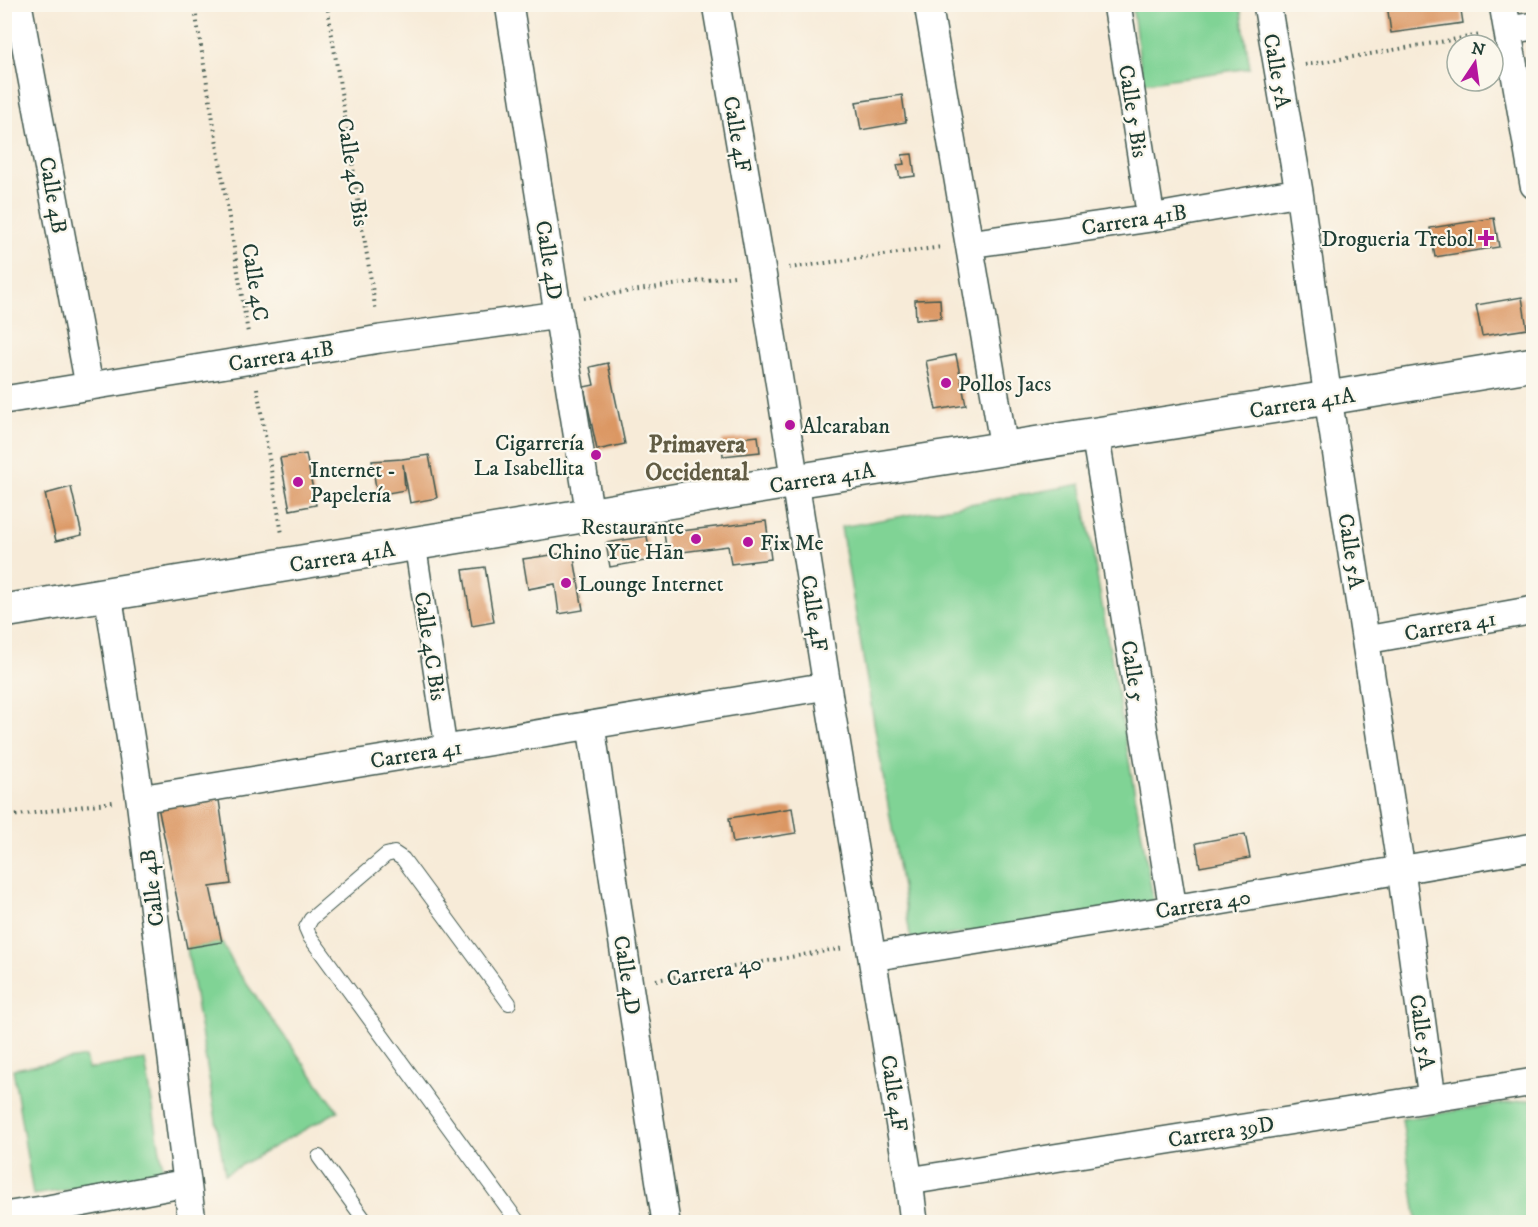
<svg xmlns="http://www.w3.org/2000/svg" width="1538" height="1227" font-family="'IM FELL DW Pica',serif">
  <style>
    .green { fill: #80d395; stroke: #508864; stroke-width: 1.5 }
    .building { fill: #db9763 }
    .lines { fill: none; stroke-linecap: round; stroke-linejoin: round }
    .service-casing { stroke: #3f574d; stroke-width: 16 }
    .pedestrian-casing { stroke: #3f574d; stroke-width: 24 }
    .minor-casing { stroke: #3f574d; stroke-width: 30 }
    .tertiary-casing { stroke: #3f574d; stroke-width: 36 }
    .path { stroke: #3f574d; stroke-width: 4; stroke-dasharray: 1.5 4.5; stroke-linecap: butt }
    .service { stroke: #fff; stroke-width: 14 }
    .pedestrian { stroke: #fff; stroke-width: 21 }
    .minor { stroke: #fff; stroke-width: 27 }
    .tertiary { stroke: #fff; stroke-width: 33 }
    .poi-dot { fill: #b5179e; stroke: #fbf7ec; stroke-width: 2 }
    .labels { text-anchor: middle; stroke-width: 4.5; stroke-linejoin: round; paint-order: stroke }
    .street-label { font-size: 22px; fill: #1f3d34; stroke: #fbf7ec }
    .poi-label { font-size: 22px; fill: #1f3d34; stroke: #fbf7ec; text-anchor: start }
    .neighbourhood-label { font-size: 24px; font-weight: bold; fill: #615c44; stroke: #fbf7ec }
  </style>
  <rect width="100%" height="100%" fill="#fbf7ec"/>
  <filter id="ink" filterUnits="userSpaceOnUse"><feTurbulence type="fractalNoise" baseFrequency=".0167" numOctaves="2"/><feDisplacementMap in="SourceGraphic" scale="12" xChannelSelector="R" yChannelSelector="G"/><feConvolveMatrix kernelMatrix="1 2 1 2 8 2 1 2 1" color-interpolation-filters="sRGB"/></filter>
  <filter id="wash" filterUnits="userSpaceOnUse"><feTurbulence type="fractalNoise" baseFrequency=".008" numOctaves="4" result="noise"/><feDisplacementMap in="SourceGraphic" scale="24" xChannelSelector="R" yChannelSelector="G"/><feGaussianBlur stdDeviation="1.35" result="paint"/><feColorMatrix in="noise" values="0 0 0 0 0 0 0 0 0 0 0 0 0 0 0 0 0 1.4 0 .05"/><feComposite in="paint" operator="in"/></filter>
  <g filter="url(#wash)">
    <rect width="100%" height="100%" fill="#f7ebd8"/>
    <path class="green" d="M 1132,5 L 1240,5 L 1250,68 L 1143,83 Z
      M 1081,484 L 1154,904 L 911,941 L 841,527 Z
      M 222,942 L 236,969 L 338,1111 L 225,1174 L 187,948 Z
      M 85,1057 L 88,1069 L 145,1060 L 164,1175 L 33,1195 L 13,1069 Z
      M 1533,1099 L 1533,1222 L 1417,1222 L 1402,1119 Z"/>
    <g id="blocks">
      <path class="building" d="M 1387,4 L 1460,4 L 1463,23 L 1391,33 Z
        M 902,95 L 906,122 L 861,130 L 856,102 Z
        M 912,154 L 915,176 L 900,178 L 897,165 L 904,164 L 902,155 Z
        M 1494,218 L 1499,247 L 1435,257 L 1430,228 Z
        M 1522,297 L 1527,329 L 1482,336 L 1476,305 Z
        M 940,299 L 941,318 L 916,320 L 915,300 Z
        M 956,355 L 966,405 L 936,410 L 926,361 Z
        M 608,363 L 625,444 L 597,450 L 584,387 L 594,385 L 590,367 Z
        M 758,436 L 760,452 L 723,456 L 722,440 Z
        M 306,454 L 316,505 L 290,510 L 280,458 Z
        M 429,455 L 437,498 L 410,503 L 403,464 L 405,490 L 377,495 L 372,461 L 402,459 Z
        M 71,487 L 82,535 L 56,541 L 45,494 Z
        M 766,521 L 771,559 L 731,564 L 728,546 L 667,554 L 664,533 Z
        M 647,536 L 651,560 L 610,567 L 606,543 Z
        M 573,552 L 583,610 L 559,614 L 555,584 L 528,589 L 523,559 Z
        M 485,567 L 494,622 L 472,626 L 463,570 Z
        M 218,793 L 231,884 L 210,887 L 222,942 L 187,948 L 157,802 Z
        M 792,808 L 796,833 L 733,843 L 729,818 Z
        M 1245,834 L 1250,858 L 1200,867 L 1196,843 Z"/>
    </g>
  </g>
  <g filter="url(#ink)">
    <use href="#blocks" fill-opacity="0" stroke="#3f574d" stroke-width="1.5"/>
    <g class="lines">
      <g class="service-casing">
        <path id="service" d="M 509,1003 L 403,859 L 394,853 L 386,855 L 311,919 L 306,928 L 310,937 L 518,1222
          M 319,1157 L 366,1222"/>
      </g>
      <g class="pedestrian-casing">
        <path id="pedestrian" d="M 415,544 L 446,748"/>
      </g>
      <g class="minor-casing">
        <path id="minor" d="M 18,4 L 89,385
          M 509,4 L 590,515
          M 716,4 L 762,272 L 827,686 L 909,1181 L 914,1222
          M 928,4 L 1004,448
          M 1117,4 L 1151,218
          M 1267,4 L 1299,192 L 1328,398 L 1401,870 L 1432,1098
          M 1503,4 L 1534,185
          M 1508,30 L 1534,26
          M 969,244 L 1151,218 L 1299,192
          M 4,400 L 380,339 L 559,315
          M 1095,434 L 1173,909
          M 108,594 L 140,799 L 192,1222
          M 1366,640 L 1534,610
          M 591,726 L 629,985 L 666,1222
          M 140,799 C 369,761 598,725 827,686
          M 872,957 L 1173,909 L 1534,847
          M 909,1181 L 1534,1082
          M 4,1216 L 48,1209 L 187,1183"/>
      </g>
      <g class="tertiary-casing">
        <path id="tertiary" d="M 4,611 L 795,481 L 1328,398 L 1534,364"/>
      </g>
      <path class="path" d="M 194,4 L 248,333
        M 327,4 L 376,312
        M 1305,65 L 1481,35
        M 789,268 L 942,247
        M 584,298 L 734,276
        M 257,388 L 282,534
        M 4,817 L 113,802
        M 656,980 L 844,948"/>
      <use href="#service" class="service"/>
      <use href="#pedestrian" class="pedestrian"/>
      <use href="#minor" class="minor"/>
      <use href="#tertiary" class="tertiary"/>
    </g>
  </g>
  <g class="poi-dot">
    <path d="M1483 229h6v6h6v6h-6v6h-6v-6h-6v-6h6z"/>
    <circle cx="946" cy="383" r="6"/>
    <circle cx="790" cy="425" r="6"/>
    <circle cx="596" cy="455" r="6"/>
    <circle cx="298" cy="482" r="6"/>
    <circle cx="696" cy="539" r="6"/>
    <circle cx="748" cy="542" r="6"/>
    <circle cx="566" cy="583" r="6"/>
  </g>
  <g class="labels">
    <g class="street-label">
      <text transform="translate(1278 71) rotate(80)" y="8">Calle 5A</text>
      <text transform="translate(1134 111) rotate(81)" y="8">Calle 5 Bis</text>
      <text transform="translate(738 134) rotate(80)" y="8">Calle 4F</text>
      <text transform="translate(354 172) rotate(81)" y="8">Calle 4C Bis</text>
      <text transform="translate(54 195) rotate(80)" y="8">Calle 4B</text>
      <text transform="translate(1134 219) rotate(-9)" y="8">Carrera 41B</text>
      <text transform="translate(550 260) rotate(81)" y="8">Calle 4D</text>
      <text transform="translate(256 282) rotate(81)" y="8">Calle 4C</text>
      <text transform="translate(281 355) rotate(-9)" y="8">Carrera 41B</text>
      <text transform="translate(1302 402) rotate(-9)" y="8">Carrera 41A</text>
      <text transform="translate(822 477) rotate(-9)" y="8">Carrera 41A</text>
      <text transform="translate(1352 551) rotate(81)" y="8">Calle 5A</text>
      <text transform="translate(342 556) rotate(-9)" y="8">Carrera 41A</text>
      <text transform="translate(815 613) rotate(81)" y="8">Calle 4F</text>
      <text transform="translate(1450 625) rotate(-10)" y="8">Carrera 41</text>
      <text transform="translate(431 646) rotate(81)" y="8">Calle 4C Bis</text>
      <text transform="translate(1134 671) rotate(81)" y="8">Calle 5</text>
      <text transform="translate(416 753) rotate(-9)" y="8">Carrera 41</text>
      <text transform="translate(151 888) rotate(-97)" y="8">Calle 4B</text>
      <text transform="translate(1203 903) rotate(-9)" y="8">Carrera 40</text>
      <text transform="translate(714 970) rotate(-10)" y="8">Carrera 40</text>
      <text transform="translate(628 975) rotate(81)" y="8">Calle 4D</text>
      <text transform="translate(1423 1032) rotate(82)" y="8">Calle 5A</text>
      <text transform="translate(895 1093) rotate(81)" y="8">Calle 4F</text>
      <text transform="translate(1221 1131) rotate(-9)" y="8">Carrera 39D</text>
    </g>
    <g class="poi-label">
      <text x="1474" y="246" text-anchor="end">Drogueria Trebol</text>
      <text x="958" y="391">Pollos Jacs</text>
      <text x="802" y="433">Alcaraban</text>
      <text x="584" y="450" text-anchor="end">Cigarrería<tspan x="584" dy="25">La Isabellita</tspan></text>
      <text x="310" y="477">Internet -<tspan x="310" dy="25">Papelería</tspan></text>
      <text x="684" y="534" text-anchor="end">Restaurante<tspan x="684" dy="25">Chino Yūe Hān</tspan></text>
      <text x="760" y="550">Fix Me</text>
      <text x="578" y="591">Lounge Internet</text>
    </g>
    <g class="neighbourhood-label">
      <text x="697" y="452">Primavera<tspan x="697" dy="28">Occidental</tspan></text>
    </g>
  </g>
  <rect width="1538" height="1227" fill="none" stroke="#fbf7ec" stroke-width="24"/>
  <g transform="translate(1475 63) rotate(13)"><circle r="28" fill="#fbf7ec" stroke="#a3ada2" stroke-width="1.5"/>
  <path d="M0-4.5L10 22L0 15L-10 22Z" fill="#b5179e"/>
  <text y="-9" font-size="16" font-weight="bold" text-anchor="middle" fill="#1f3d34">N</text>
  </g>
</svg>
